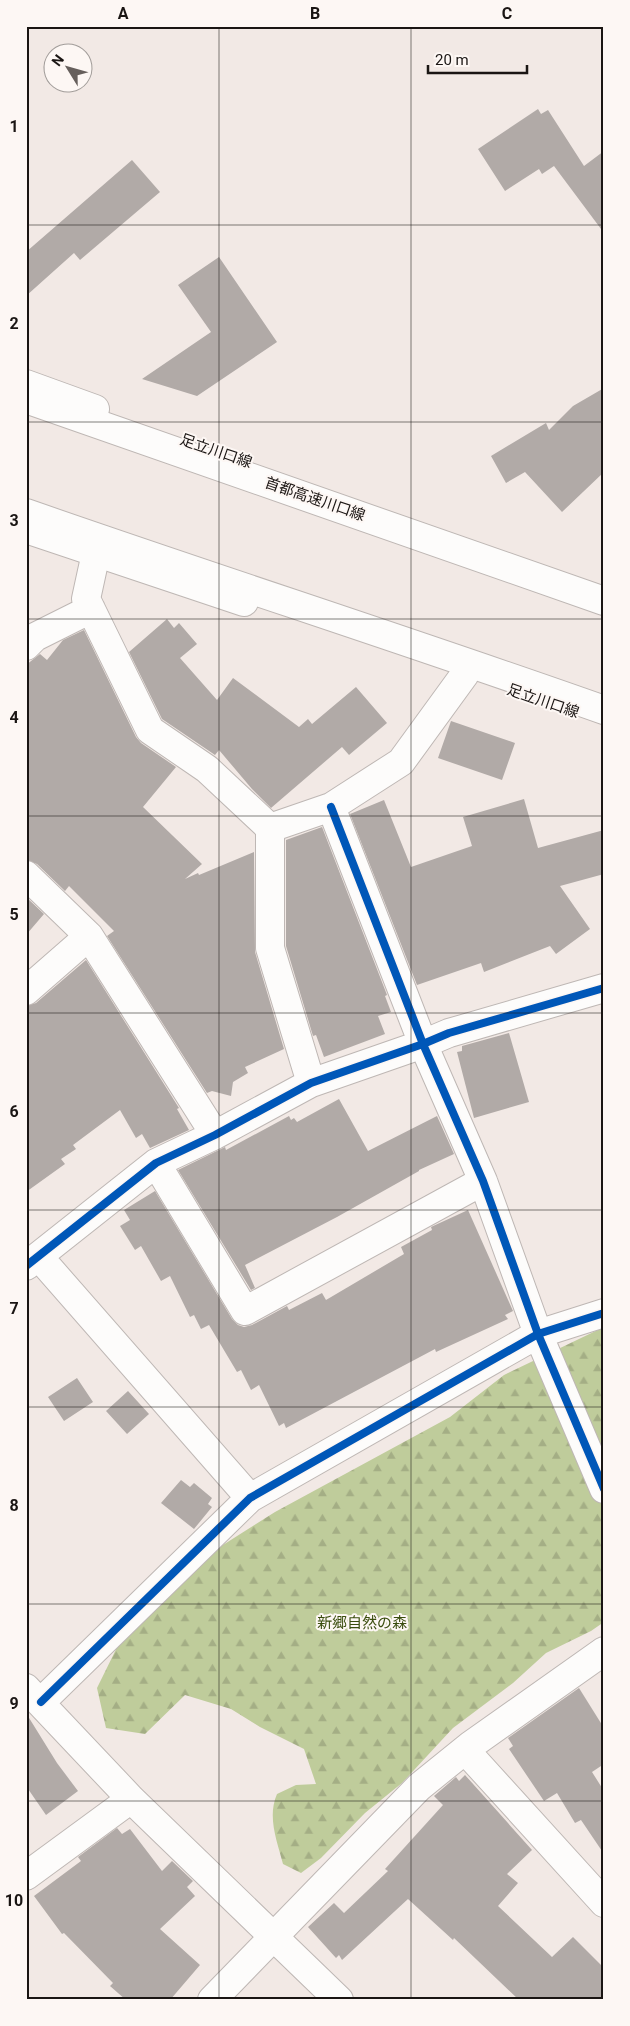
<svg xmlns="http://www.w3.org/2000/svg" width="630" height="2026" font-family="Roboto,'Noto Sans JP',sans-serif">
  <style>
    .forest { fill: url(#forest-firs) }
    .building { fill: #b1aaa7 }
    .lines { fill: none; stroke-linecap: round; stroke-linejoin: round }
    .minor-casing { stroke: #beb7b4; stroke-width: 30 }
    .secondary-casing { stroke: #beb7b4; stroke-width: 30 }
    .motorway-casing { stroke: #beb7b4; stroke-width: 30 }
    .minor { stroke: #fdfcfb; stroke-width: 28 }
    .secondary { stroke: #fdfcfb; stroke-width: 28 }
    .motorway { stroke: #fdfcfb; stroke-width: 28 }
    .cycleway-casing { stroke: #fdf7f4; stroke-width: 11 }
    .cycleway { stroke: #0057b8; stroke-width: 8 }
    .grid { fill: none; stroke: #1a1513; stroke-width: 1; stroke-opacity: 0.55 }
    .labels { text-anchor: middle; stroke-width: 4; stroke-linejoin: round; paint-order: stroke }
    .street-label { font-size: 15px; fill: #1a1513; stroke: #fdf7f4 }
    .park-label { font-size: 15px; fill: #3a4d0e; stroke: #fdf7f4 }
    .neatline { fill: none; stroke: #1a1513; stroke-width: 2 }
    .grid-label { font-size: 16px; text-anchor: middle; font-weight: bold; fill: #1a1513 }
  </style>
  <defs>
    <pattern id="forest-firs" width="22" height="20" patternUnits="userSpaceOnUse" patternTransform="scale(1.25)"><rect width="22" height="20" fill="#bfcc9b"/><path d="M5 1l3.5 6h-7zM16 11l3.5 6h-7z" fill="#a4ae85"/></pattern>
  </defs>
  <rect width="100%" height="100%" fill="#f2e9e5"/>
  <path class="forest" d="M 604,1327 L 604,1622 L 591,1631 L 546,1653 L 513,1683 L 453,1728 L 402,1783 L 365,1813 L 321,1858 L 301,1873 L 283,1864 C 277,1841 267,1817 277,1794 L 296,1785 L 316,1784 L 304,1749 L 260,1727 L 231,1709 L 185,1695 L 145,1734 L 106,1728 L 97,1688 L 127,1627 L 204,1557 L 275,1512 L 450,1417 L 504,1375 Z"/>
  <path class="building" d="M 538,109 L 541,114 L 548,110 L 584,166 L 604,151 L 604,233 L 554,166 L 542,174 L 539,169 L 505,191 L 478,149 Z
    M 132,160 L 160,192 L 80,260 L 74,253 L 26,296 L 26,252 Z
    M 219,257 L 277,342 L 197,396 L 142,379 L 211,332 L 178,285 Z
    M 604,388 L 604,472 L 562,512 L 525,472 L 506,483 L 491,456 L 546,423 L 549,430 L 573,406 Z
    M 167,619 L 174,628 L 179,623 L 197,644 L 180,658 L 217,700 L 233,678 L 299,727 L 308,719 L 312,724 L 356,687 L 387,723 L 349,755 L 342,747 L 271,808 L 252,789 L 219,750 L 215,755 L 162,719 L 129,652 Z
    M 84,630 L 136,737 L 141,743 L 176,767 L 143,807 L 202,864 L 185,879 L 198,873 L 199,875 L 254,852 L 255,952 L 284,1049 L 245,1067 L 248,1073 L 233,1082 L 231,1096 L 212,1091 L 207,1093 L 107,936 L 114,931 L 69,886 L 65,891 L 37,864 L 26,860 L 26,665 L 40,654 L 47,660 L 63,640 Z
    M 451,721 L 515,743 L 502,780 L 438,758 Z
    M 524,799 L 538,848 L 604,830 L 604,874 L 560,886 L 590,929 L 556,954 L 550,946 L 484,972 L 481,963 L 417,985 L 350,814 L 384,800 L 411,867 L 472,846 L 463,817 Z
    M 322,827 L 387,995 L 385,996 L 391,1012 L 378,1016 L 385,1034 L 324,1057 L 316,1035 L 313,1036 L 286,946 L 286,840 Z
    M 26,897 L 44,914 L 26,935 Z
    M 86,960 L 179,1108 L 177,1109 L 189,1130 L 150,1148 L 142,1134 L 136,1138 L 120,1110 L 73,1145 L 76,1149 L 61,1159 L 65,1164 L 26,1192 L 26,1006 L 36,1003 Z
    M 509,1033 L 529,1102 L 474,1118 L 457,1052 L 462,1051 L 462,1046 Z
    M 339,1099 L 368,1151 L 437,1116 L 454,1154 L 419,1170 L 419,1171 L 337,1217 L 245,1265 L 255,1288 L 251,1290 L 178,1170 L 225,1147 L 226,1150 L 289,1116 L 291,1120 L 294,1118 L 297,1122 Z
    M 155,1191 L 232,1319 L 238,1325 L 244,1327 L 252,1325 L 287,1306 L 289,1310 L 322,1293 L 326,1300 L 404,1254 L 401,1247 L 432,1230 L 431,1227 L 468,1210 L 513,1311 L 505,1315 L 508,1319 L 436,1352 L 435,1349 L 286,1428 L 284,1423 L 279,1426 L 259,1385 L 251,1390 L 241,1370 L 237,1372 L 209,1325 L 201,1329 L 194,1315 L 190,1317 L 170,1276 L 161,1281 L 141,1246 L 135,1250 L 120,1226 L 130,1220 L 124,1210 Z
    M 77,1378 L 93,1402 L 64,1421 L 48,1397 Z
    M 128,1391 L 149,1414 L 127,1434 L 106,1411 Z
    M 181,1480 L 190,1487 L 194,1483 L 212,1498 L 208,1504 L 212,1507 L 194,1529 L 161,1503 Z
    M 579,1688 L 604,1728 L 604,1764 L 592,1772 L 604,1791 L 604,1854 L 581,1820 L 575,1823 L 557,1793 L 544,1801 L 509,1749 L 513,1746 L 508,1738 Z
    M 26,1713 L 57,1763 L 78,1791 L 46,1815 L 26,1786 Z
    M 465,1775 L 532,1850 L 507,1874 L 518,1883 L 498,1906 L 552,1957 L 573,1937 L 604,1968 L 604,2000 L 519,2000 L 454,1938 L 453,1940 L 408,1899 L 342,1960 L 339,1955 L 336,1958 L 308,1927 L 334,1903 L 344,1913 L 388,1871 L 385,1869 L 443,1805 L 434,1796 L 456,1777 L 459,1781 Z
    M 117,1828 L 122,1834 L 130,1829 L 162,1871 L 172,1861 L 193,1881 L 187,1887 L 195,1896 L 160,1929 L 200,1965 L 170,2000 L 126,2000 L 110,1986 L 113,1983 L 64,1933 L 62,1934 L 34,1896 L 81,1861 L 78,1857 Z"/>
  <g class="lines">
    <g class="minor-casing">
      <path id="minor" d="M 96,553 L 86,599 L 150,730 L 207,769 L 270,828 L 270,948 L 311,1083
        M 26,646 L 35,637 L 91,609
        M 331,807 L 423,1044 L 483,1181 L 538,1334 L 604,1489
        M 270,828 L 331,807 L 401,762 L 465,674
        M 26,875 L 89,936 L 215,1135
        M 26,991 L 89,936
        M 156,1163 L 245,1311 L 483,1181
        M 39,1257 L 250,1498
        M 26,1266 L 156,1163 L 215,1135 L 311,1083 L 423,1044 L 449,1033 L 604,988
        M 26,1688 L 131,1799 L 339,2000
        M 41,1702 L 250,1498 L 538,1334 L 604,1313
        M 465,1750 L 604,1903
        M 26,1876 L 131,1799
        M 212,2000 L 419,1787 L 471,1745 L 604,1651"/>
    </g>
    <g class="secondary-casing">
      <path id="secondary" d="M 26,384 L 95,409
        M 26,529 L 244,602"/>
    </g>
    <g class="motorway-casing">
      <path id="motorway" d="M 26,399 L 604,601
        M 26,513 C 218,580 412,642 604,710"/>
    </g>
    <use href="#minor" class="minor"/>
    <use href="#secondary" class="secondary"/>
    <use href="#motorway" class="motorway"/>
    <g class="cycleway-casing">
      <path id="cycleway" d="M 331,807 L 423,1044 L 483,1181 L 538,1334 L 604,1489
        M 26,1266 L 156,1163 L 215,1135 L 311,1083 L 423,1044 L 449,1033 L 604,988
        M 41,1702 L 250,1498 L 538,1334 L 604,1313"/>
    </g>
    <use href="#cycleway" class="cycleway"/>
  </g>
  <path class="grid" d="M 219,26 L 219,2000M 411,26 L 411,2000M 26,225 L 604,225M 26,422 L 604,422M 26,619 L 604,619M 26,816 L 604,816M 26,1013 L 604,1013M 26,1210 L 604,1210M 26,1407 L 604,1407M 26,1604 L 604,1604M 26,1801 L 604,1801"/>
  <g class="labels">
    <g class="street-label">
      <text transform="translate(216 451) rotate(19)" y="5">足立川口線</text>
      <text transform="translate(315 499) rotate(19)" y="5">首都高速川口線</text>
      <text transform="translate(543 701) rotate(19)" y="5">足立川口線</text>
    </g>
    <g class="park-label">
      <text x="362" y="1628">新郷自然の森</text>
    </g>
  </g>
  <rect width="630" height="2026" fill="none" stroke="#fdf7f4" stroke-width="55"/>
  <g transform="translate(68 68) rotate(307)"><circle r="24" fill="#fdf7f4" stroke="#a29d9a"/>
  <path d="M0-4L9 19L0 12L-9 19Z" fill="#665f5c"/>
  <text y="-8" font-size="14" font-weight="bold" text-anchor="middle" fill="#1a1513">N</text>
  </g>
  <path d="M428 65v8h99v-8" fill="none" stroke="#1a1513" stroke-width="2.5"/>
  <text x="435" y="65" font-size="15" fill="#1a1513" stroke="#fdf7f4" stroke-width="4" paint-order="stroke">20 m</text>
  <rect x="28" y="28" width="574" height="1970" class="neatline"/>
  <g class="grid-label">
    <text x="123" y="19">A</text>
    <text x="315" y="19">B</text>
    <text x="507" y="19">C</text>
    <text x="14" y="132">1</text>
    <text x="14" y="329">2</text>
    <text x="14" y="526">3</text>
    <text x="14" y="723">4</text>
    <text x="14" y="920">5</text>
    <text x="14" y="1117">6</text>
    <text x="14" y="1314">7</text>
    <text x="14" y="1511">8</text>
    <text x="14" y="1709">9</text>
    <text x="14" y="1906">10</text>
  </g>
</svg>
